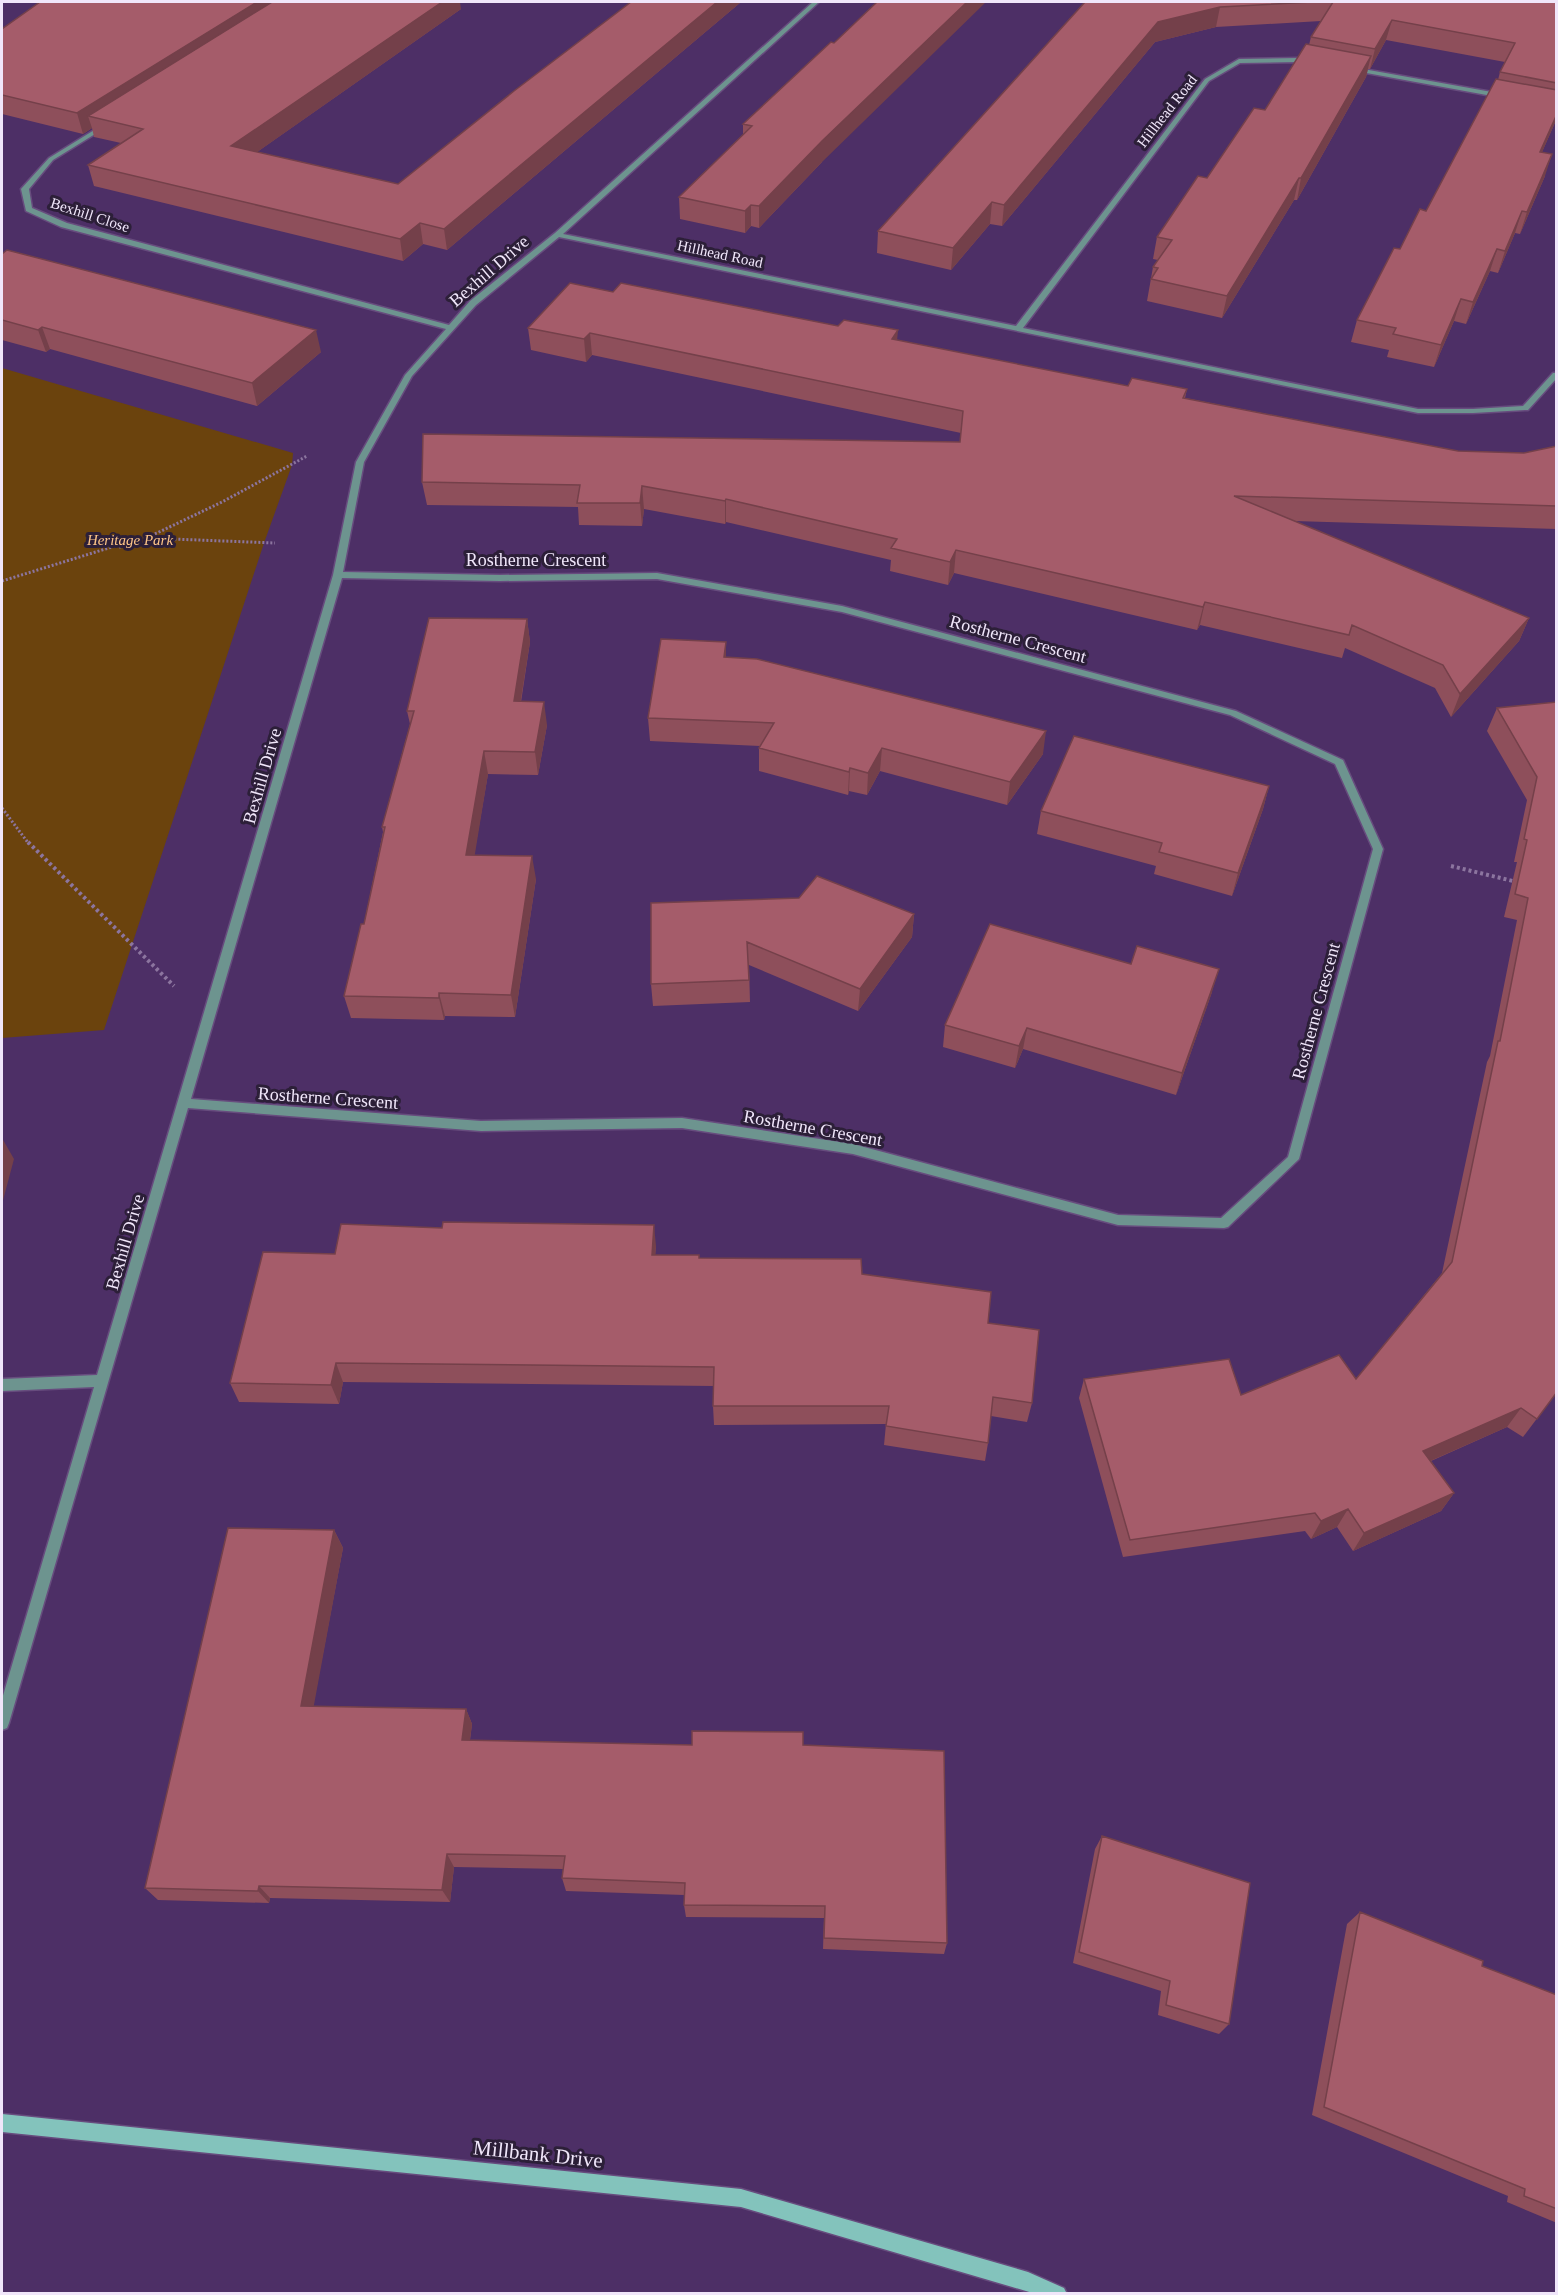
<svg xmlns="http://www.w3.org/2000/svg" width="1558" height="2295" font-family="Georgia,serif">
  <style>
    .green { fill: #6b430d }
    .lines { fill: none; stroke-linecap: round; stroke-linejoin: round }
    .street-casing { stroke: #674c7e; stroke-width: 3 }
    .secondary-casing { stroke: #674c7e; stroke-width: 3 }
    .path-far1 { stroke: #8c759f; stroke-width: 3; stroke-dasharray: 2 2; stroke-linecap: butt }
    .path { stroke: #8c759f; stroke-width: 4; stroke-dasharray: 3 3; stroke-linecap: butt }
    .street { fill: #6d948f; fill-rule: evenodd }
    .secondary { fill: #83c3bc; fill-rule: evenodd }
    .wall { fill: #8e4f5b }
    .shaded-wall { fill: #74404a }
    .building { fill: #a55c6a; stroke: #74404a; stroke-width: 1.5 }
    .labels { text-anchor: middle; stroke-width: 6; stroke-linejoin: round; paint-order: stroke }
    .far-street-label { font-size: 15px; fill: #f0e6fa; stroke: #2c1f38 }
    .far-park-label { font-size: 15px; font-style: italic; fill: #fec588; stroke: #2c1f38 }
    .street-label { font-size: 18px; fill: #f0e6fa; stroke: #2c1f38 }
    .near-street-label { font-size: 21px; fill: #f0e6fa; stroke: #2c1f38 }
  </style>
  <rect width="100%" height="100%" fill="#4d2f66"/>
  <path class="green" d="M 2,368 L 293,453 L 292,465 L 264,543 L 104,1030 L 2,1038 Z"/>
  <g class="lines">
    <g class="street-casing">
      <path id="street" d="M 813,2 L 819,2 L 563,234 L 1016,326 L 1205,79 L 1239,59 L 1298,58 L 1314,62 L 1311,64 L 1298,62 L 1240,63 L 1209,81 L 1023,328 L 1418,409 L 1473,409 L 1523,406 L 1553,373 L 1556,373 L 1556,379 L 1528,410 L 1525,410 L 1473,413 L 1418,413 L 559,237 L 476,305 L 412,376 L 364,462 L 343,572 L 500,575 L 657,573 L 842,606 L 1236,711 L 1343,760 L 1383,849 L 1299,1159 L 1228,1227 L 1224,1228 L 1118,1225 L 853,1154 L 682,1128 L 481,1131 L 188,1108 L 9,1723 L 7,1728 L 2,1730 L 2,1699 L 94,1387 L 2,1391 L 2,1379 L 97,1375 L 333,575 L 356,462 L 405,375 L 446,329 L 61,227 L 26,211 L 21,189 L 49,158 L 104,124 L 108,124 L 108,126 L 53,160 L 29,189 L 32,208 L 67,223 L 449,325 L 470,301 L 555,233 ZM 342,578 L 500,581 L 657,579 L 842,612 L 1230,715 L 1335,764 L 1373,849 L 1288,1157 L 1221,1218 L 1118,1215 L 853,1144 L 682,1118 L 481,1121 L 191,1099 Z
        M 1352,67 L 1503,94 L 1506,96 L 1503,98 L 1350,70 L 1349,69 Z"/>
    </g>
    <g class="secondary-casing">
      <path id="secondary" d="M 2,2114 L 741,2189 L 1028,2272 L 1064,2288 L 1067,2294 L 1036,2294 L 741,2207 L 2,2132 Z"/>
    </g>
    <path class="path-far1" d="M 119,547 L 172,539 L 275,543
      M 2,581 L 157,533 L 222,502 L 307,456
      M 2,808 L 29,844"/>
    <path class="path" d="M 28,842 L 174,986
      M 1451,866 L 1517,882"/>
    <use href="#street" class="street"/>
    <use href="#secondary" class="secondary"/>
  </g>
  <path class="wall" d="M 631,2 L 741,2 L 447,250 L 423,244 L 403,261 L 94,186 L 88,165 L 121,143 L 94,137 L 92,128 L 83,134 L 2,114 L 2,29 L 461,9 L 257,152 L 398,184 Z
    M 1085,2 L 1557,2 L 1557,118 L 1542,152 L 1545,176 L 1520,234 L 1515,233 L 1498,273 L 1490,271 L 1466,324 L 1454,321 L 1434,367 L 1387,357 L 1389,350 L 1351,342 L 1357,320 L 1400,249 L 1426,211 L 1498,80 L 1500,72 L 1505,62 L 1386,40 L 1370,69 L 1368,69 L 1366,77 L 1297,200 L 1294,200 L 1222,318 L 1147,301 L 1153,267 L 1158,260 L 1153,259 L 1157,237 L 1265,110 L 1309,45 L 1311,37 L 1321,21 L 1216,27 L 1155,42 L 1002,226 L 990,224 L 951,270 L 877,253 L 878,231 Z
    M 831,42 L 822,162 L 759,228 L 751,226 L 745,233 L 680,219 L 679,197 L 743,135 L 743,124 Z
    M 2,254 L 321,352 L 257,406 L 50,349 L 46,352 L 2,340 Z
    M 613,292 L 897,340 L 1128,386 L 1187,389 L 1185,398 L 1458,451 L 1524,453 L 1557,446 L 1557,529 L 1294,521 L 1529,618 L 1519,641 L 1451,717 L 1435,688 L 1345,648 L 1342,658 L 1200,625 L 1197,630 L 954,573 L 948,585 L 890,571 L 891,560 L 726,522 L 725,524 L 644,509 L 642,526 L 579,525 L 578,507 L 427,505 L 422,482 L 960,442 L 961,433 L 592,355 L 586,362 L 531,350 L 528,328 Z
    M 527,619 L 530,642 L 521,702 L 547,725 L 538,775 L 488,774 L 474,855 L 536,879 L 515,1017 L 445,1016 L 444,1020 L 351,1018 L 344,996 L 364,924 L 383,832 L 382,827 L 410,724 L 407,711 Z
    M 726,658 L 1043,754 L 1007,805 L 880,771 L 867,795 L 849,791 L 848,795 L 759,771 L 759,748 L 760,746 L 650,741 L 648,718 Z
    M 1557,702 L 1557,1392 L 1523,1437 L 1507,1427 L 1431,1461 L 1454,1493 L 1441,1511 L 1353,1551 L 1337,1527 L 1311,1539 L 1305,1531 L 1123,1557 L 1079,1398 L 1084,1379 L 1241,1395 L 1356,1379 L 1442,1273 L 1487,1062 L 1490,1056 L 1517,920 L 1504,917 L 1517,862 L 1514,862 L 1527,800 L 1487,731 L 1497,708 Z
    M 1269,786 L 1263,809 L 1232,896 L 1154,874 L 1156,866 L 1037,834 L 1041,811 Z
    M 651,903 L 914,914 L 912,937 L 858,1011 L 749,965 L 750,1002 L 653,1006 L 651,984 Z
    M 1212,992 L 1176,1095 L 1023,1049 L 1015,1068 L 943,1047 L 945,1025 Z
    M 656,1246 L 655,1255 L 862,1274 L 988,1323 L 1032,1403 L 1027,1422 L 991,1416 L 988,1443 L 985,1461 L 884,1445 L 886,1424 L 714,1425 L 713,1406 L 713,1386 L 343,1382 L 339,1404 L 239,1402 L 230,1383 L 335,1254 Z
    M 334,1530 L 343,1548 L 313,1706 L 466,1709 L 472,1724 L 470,1740 L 692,1745 L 803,1745 L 947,1943 L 944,1954 L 823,1949 L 824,1918 L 686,1917 L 684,1905 L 684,1895 L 566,1891 L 562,1878 L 563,1869 L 454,1867 L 450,1902 L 270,1898 L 269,1903 L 158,1900 L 145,1888 Z
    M 1102,1836 L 1229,2024 L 1219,2034 L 1158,2015 L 1161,1991 L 1073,1963 L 1095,1849 Z
    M 1360,1912 L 1482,1966 L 1557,1995 L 1557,2223 L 1507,2202 L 1508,2196 L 1312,2115 L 1347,1924 Z"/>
  <path class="shaded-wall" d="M 257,2 L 293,2 L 88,116 L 92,128 L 83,134 L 77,113 Z
    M 442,2 L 460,2 L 461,9 L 236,167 L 231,146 Z
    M 717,2 L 741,2 L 447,250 L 444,229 Z
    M 967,2 L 986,2 L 822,162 L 759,228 L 759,206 L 822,141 Z
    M 1220,7 L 1216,27 L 1155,42 L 1002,226 L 1004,205 L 1158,22 Z
    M 1392,20 L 1386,40 L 1370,69 L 1375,49 Z
    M 1371,56 L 1366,77 L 1297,200 L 1301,178 Z
    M 1557,114 L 1557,118 L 1533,173 L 1540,152 Z
    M 1552,154 L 1545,176 L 1520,234 L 1527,212 Z
    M 1299,178 L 1294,200 L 1222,318 L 1227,296 Z
    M 992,202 L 990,224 L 951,270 L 953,248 Z
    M 751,205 L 751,226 L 745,233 L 745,211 Z
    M 1522,211 L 1515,233 L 1498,273 L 1505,251 Z
    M 420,223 L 423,244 L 403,261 L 400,239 Z
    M 1497,249 L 1490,271 L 1466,324 L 1473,302 Z
    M 1461,299 L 1454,321 L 1434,367 L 1441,345 Z
    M 42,327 L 50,349 L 46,352 L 38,330 Z
    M 316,330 L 321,352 L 257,406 L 252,383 Z
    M 898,330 L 896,353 L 892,339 Z
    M 590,333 L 592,355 L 586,362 L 584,339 Z
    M 642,486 L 644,509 L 642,526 L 640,503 Z
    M 726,499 L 726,522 L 725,524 L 725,501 Z
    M 956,550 L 954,573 L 948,585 L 950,562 Z
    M 1205,602 L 1200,625 L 1197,630 L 1203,607 Z
    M 1529,618 L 1519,641 L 1451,717 L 1460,694 Z
    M 527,619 L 530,642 L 517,724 L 514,701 Z
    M 726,642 L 726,665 L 724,657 Z
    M 544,702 L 547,725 L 538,775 L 535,752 Z
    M 1046,731 L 1043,754 L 1007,805 L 1010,782 Z
    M 882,748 L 880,771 L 867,795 L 868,773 Z
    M 484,751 L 488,774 L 471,878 L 466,855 Z
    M 850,768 L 849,791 L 848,795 L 849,772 Z
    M 1269,786 L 1263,809 L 1232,896 L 1238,873 Z
    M 532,856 L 536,879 L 515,1017 L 511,995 Z
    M 914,914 L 912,937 L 858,1011 L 860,989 Z
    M 1219,969 L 1212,992 L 1176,1095 L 1182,1073 Z
    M 439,993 L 445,1016 L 444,1020 L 439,998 Z
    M 1027,1028 L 1023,1049 L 1015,1068 L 1019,1046 Z
    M 2,1138 L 14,1159 L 2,1204 Z
    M 654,1225 L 656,1246 L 654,1275 L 652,1255 Z
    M 336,1363 L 343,1382 L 339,1404 L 331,1385 Z
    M 1521,1408 L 1507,1427 L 1412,1469 L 1423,1451 Z
    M 1454,1493 L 1441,1511 L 1353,1551 L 1364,1533 Z
    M 1348,1509 L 1337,1527 L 1311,1539 L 1321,1521 Z
    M 334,1530 L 343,1548 L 311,1721 L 301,1706 Z
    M 466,1709 L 472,1724 L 468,1754 L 462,1740 Z
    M 447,1854 L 454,1867 L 450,1902 L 442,1890 Z
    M 259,1886 L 270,1898 L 269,1903 L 258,1891 Z"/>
  <path class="building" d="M 40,2 L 257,2 L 77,113 L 2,95 L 2,29 Z
    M 272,2 L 442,2 L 231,146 L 398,184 L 514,91 L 631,2 L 717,2 L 444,229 L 420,223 L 400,239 L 88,165 L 143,129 L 88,116 Z
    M 877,2 L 967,2 L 822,141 L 759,206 L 751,205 L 745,211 L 679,197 L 752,126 L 743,124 L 831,42 L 834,43 Z
    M 1085,2 L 1312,2 L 1220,7 L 1158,22 L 1004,205 L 992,202 L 953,248 L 878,231 Z
    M 1333,2 L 1557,2 L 1557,83 L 1500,72 L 1515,43 L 1392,20 L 1375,49 L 1311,37 Z
    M 1306,44 L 1371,56 L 1301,178 L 1299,178 L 1227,296 L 1151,279 L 1158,268 L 1153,267 L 1172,240 L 1157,237 L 1198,176 L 1207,178 L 1254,108 L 1265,110 Z
    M 1496,79 L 1557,90 L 1557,114 L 1540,152 L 1552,154 L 1527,212 L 1522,211 L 1505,251 L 1497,249 L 1473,302 L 1461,299 L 1441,345 L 1393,334 L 1396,328 L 1357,320 L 1394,248 L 1400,249 L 1420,209 L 1426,211 Z
    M 7,250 L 316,330 L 252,383 L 42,327 L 38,330 L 2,320 L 2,254 Z
    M 570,283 L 613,292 L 621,283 L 838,326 L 844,320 L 898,330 L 892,339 L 1128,386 L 1132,378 L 1187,389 L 1183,398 L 1458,451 L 1524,453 L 1557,446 L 1557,506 L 1234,496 L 1529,618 L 1460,694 L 1443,665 L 1352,625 L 1349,635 L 1205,602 L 1203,607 L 956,550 L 950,562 L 891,548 L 897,539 L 726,499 L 725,501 L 642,486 L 640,503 L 577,503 L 580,485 L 422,482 L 423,434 L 960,442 L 963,411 L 590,333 L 584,339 L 528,328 Z
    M 429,618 L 527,619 L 514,701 L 544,702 L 535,752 L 484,751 L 466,855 L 532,856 L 511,995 L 439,993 L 439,998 L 344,996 L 361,924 L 364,924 L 385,827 L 382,827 L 414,711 L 407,711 Z
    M 661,639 L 726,642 L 724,657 L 757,659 L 1046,731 L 1010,782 L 882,748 L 868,773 L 850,768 L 849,772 L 759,748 L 774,723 L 648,718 Z
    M 1557,702 L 1557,1392 L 1537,1419 L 1521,1408 L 1423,1451 L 1454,1493 L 1364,1533 L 1348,1509 L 1321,1521 L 1315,1513 L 1130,1540 L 1084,1379 L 1229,1359 L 1241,1395 L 1339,1355 L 1356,1379 L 1452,1262 L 1498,1041 L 1500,1041 L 1528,898 L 1515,894 L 1527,840 L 1524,839 L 1537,777 L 1497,708 Z
    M 1074,736 L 1269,786 L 1238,873 L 1159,852 L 1162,843 L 1041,811 Z
    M 817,876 L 914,914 L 860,989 L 747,942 L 749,980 L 651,984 L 651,903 L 799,898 Z
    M 990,924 L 1131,964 L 1137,946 L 1219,969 L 1182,1073 L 1027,1028 L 1019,1046 L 945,1025 Z
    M 443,1222 L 654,1225 L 652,1255 L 699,1255 L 699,1258 L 861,1259 L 862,1274 L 991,1292 L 988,1323 L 1039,1330 L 1032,1403 L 993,1397 L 988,1443 L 886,1426 L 889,1406 L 713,1406 L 714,1367 L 336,1363 L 331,1385 L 230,1383 L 263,1252 L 335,1254 L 341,1224 L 442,1228 Z
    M 228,1528 L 334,1530 L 301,1706 L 466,1709 L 462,1740 L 692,1745 L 692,1731 L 803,1732 L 803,1745 L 944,1751 L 947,1943 L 824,1938 L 825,1906 L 684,1905 L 685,1883 L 562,1878 L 565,1856 L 447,1854 L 442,1890 L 259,1886 L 258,1891 L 145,1888 Z
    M 1102,1836 L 1250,1883 L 1229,2024 L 1166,2005 L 1170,1981 L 1079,1952 Z
    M 1360,1912 L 1483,1961 L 1482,1966 L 1557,1995 L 1557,2209 L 1524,2196 L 1525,2189 L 1324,2107 Z"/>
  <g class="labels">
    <g class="far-street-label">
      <text transform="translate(1167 111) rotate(-52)" y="5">Hillhead Road</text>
      <text transform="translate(90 215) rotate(18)" y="5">Bexhill Close</text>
      <text transform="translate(720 254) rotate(12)" y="5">Hillhead Road</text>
    </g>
    <g class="far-park-label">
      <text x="130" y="545">Heritage Park</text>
    </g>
    <g class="street-label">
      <text transform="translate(489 271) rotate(-41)" y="6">Bexhill Drive</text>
      <text x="536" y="566">Rostherne Crescent</text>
      <text transform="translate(1018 639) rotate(15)" y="6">Rostherne Crescent</text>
      <text transform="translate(262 776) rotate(-74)" y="6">Bexhill Drive</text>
      <text transform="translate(1316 1011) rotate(-75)" y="6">Rostherne Crescent</text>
      <text transform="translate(328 1098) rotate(4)" y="6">Rostherne Crescent</text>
      <text transform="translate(813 1128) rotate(10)" y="6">Rostherne Crescent</text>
      <text transform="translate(125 1242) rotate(-74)" y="6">Bexhill Drive</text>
    </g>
    <g class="near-street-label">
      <text transform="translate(538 2154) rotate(6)" y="7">Millbank Drive</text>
    </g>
  </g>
  <rect width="1558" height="2295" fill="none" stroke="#f0e6fa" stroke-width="6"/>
</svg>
